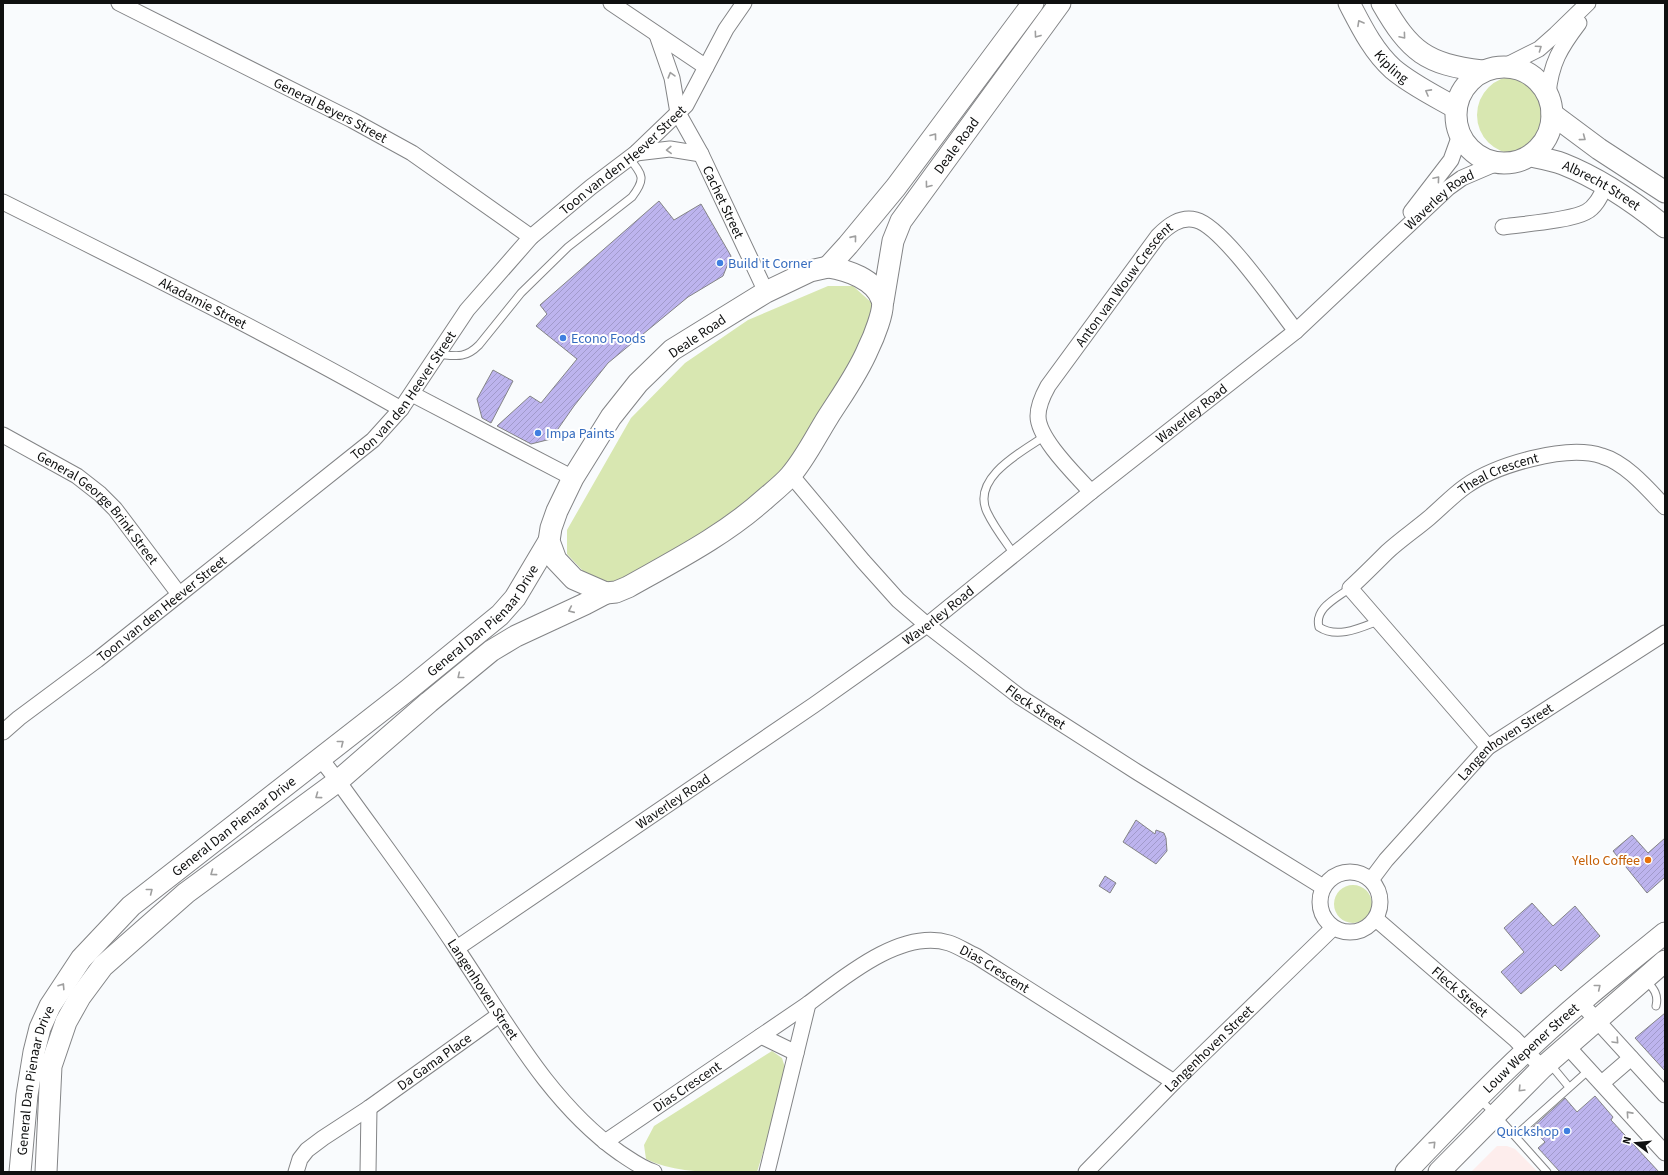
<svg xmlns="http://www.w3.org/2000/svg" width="1668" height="1175" font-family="'Source Sans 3',sans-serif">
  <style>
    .education { fill: #fdedec }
    .grass { fill: #d8e7b1 }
    .building { fill: url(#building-hatch); stroke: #848486 }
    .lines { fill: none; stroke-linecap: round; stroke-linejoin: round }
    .lane-casing { stroke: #838486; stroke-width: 9 }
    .street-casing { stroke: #838486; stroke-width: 17 }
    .secondary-casing { stroke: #838486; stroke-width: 23 }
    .lane { stroke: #fff; stroke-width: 7 }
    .street { stroke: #fff; stroke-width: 15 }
    .secondary { stroke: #fff; stroke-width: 21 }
    .oneway { stroke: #9f9f9f }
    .shop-dot { fill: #3f7fe0; stroke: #fff; stroke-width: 1.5 }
    .food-dot { fill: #e8710a; stroke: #fff; stroke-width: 1.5 }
    .labels { text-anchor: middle; stroke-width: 4; stroke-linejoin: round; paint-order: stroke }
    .street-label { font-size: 14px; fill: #0f1010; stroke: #fff }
    .shop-label { font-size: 14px; fill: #366cbe; stroke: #fff; text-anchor: start }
    .food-label { font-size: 14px; fill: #c56008; stroke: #fff; text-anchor: end }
  </style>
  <defs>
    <pattern id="building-hatch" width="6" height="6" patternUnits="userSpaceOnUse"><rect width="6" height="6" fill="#bdb4ee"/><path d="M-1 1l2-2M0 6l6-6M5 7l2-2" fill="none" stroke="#a19acb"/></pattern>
  </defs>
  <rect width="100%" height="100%" fill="#f9fbfd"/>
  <path class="education" d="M 1497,1146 L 1507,1146 L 1515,1149 L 1538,1172 L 1471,1172 Z"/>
  <path class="grass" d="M1477 115a39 39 0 1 1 78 0a39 39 0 1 1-78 0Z
    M 828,286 L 853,286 L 873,304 L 875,333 L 767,495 L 635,580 L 608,585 L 583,571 L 567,554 L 567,530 L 631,418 L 685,363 L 748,320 Z
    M1334 904a19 19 0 1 1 38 0a19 19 0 1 1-38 0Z
    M 772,1051 L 782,1058 L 787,1074 L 757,1172 C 720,1172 679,1175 646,1159 L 644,1145 L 654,1126 Z"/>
  <path class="building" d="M 659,201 L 674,220 L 701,204 L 731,256 L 723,276 L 688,297 L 608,363 L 574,406 L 551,439 L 531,444 L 497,426 L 530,396 L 541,403 L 577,359 L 536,326 L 547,314 L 540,305 Z
    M 493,370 L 513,381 L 491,423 L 482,418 L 477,399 Z
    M 1136,820 L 1155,834 L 1156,830 L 1164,833 L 1166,838 L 1167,851 L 1156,864 L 1123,842 Z
    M 1632,835 L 1648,853 L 1665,838 L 1665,877 L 1647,893 L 1613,851 Z
    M 1105,876 L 1116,883 L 1110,893 L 1099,886 Z
    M 1532,903 L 1553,926 L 1575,906 L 1600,936 L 1561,971 L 1555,965 L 1521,994 L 1501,972 L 1524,952 L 1504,928 Z
    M 1665,1013 L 1665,1071 L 1635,1038 Z
    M 1595,1096 L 1613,1117 L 1611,1120 L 1659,1172 L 1560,1172 L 1538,1148 L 1545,1142 L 1532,1128 L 1565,1098 L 1577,1112 Z"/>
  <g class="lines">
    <g class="lane-casing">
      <path id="lane" d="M 437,354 C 456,356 465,359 479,345 L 521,293 L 568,247 L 632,197 C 646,179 643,175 629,158
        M 1014,554 C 1005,541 994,527 987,512 C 971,478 1021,452 1045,436
        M 1350,588 C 1337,598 1314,608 1319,627 C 1337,639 1360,628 1378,621
        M 1646,980 C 1653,988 1659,994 1656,1006
        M 1550,1064 L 1569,1087
        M 1479,1099 L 1496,1115 L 1547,1172
        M 1515,1136 L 1589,1070"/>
    </g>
    <g class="street-casing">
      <g id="street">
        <path id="s1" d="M 119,3 L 352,120 L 412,153 L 531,237"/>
        <path d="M 611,3 L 706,67"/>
        <path id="s2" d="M 657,35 L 672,78 L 678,113 L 701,154 L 766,292"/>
        <path d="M 1505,66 L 1539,49 L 1556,34 L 1588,3"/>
        <path d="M 1548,94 C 1551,63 1560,48 1579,23"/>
        <path d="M 636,153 L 670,149 L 701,154"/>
        <path id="s3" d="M 3,202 C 137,269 271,335 401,409"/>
        <path d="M 1411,212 L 1451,160 L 1460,135"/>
        <path d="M 1503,227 C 1523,224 1569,221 1586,212 C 1596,207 1601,195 1606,185"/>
        <path d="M 412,394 L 573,478"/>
        <path id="s4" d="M 3,435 L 77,476 L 100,494 L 115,509 L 179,594"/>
        <path id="s5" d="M 791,475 L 863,561 L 898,600 L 927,625 L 1020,697 L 1137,772 L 1323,887"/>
        <path id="s6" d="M 1091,492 C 1076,475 1038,439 1038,416 C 1038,406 1043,395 1048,386 L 1158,236 C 1168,226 1180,216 1196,220 C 1223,227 1277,307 1296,331"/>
        <path id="s7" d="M 3,732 L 19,718 L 97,660 L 373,440 L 401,409 L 467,310 L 531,237 L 591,187 L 636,153 L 686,105 L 726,29 L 744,3"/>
        <path id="s8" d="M 1488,747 L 1350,588 C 1363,576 1375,564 1387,552 C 1400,540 1416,529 1429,518 C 1442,507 1453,495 1466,486 C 1496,465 1566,444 1602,456 C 1626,463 1648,489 1665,507"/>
        <path id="s9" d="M 320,758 L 338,781 C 378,837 420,892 457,949 C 505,1020 548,1102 620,1153 C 631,1160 641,1168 654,1172"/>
        <circle cx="1350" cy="902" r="30"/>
        <path id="s10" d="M 1371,880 L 1386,860 L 1488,747 L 1665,633"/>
        <path id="s11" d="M 1376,919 L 1515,1039 L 1542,1068"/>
        <path id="s12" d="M 457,948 L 814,705 L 927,625 L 1091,492 L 1296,331 L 1448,188 L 1462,178 L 1497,163"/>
        <path d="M 1580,1002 L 1665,1095"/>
        <path d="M 761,1036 L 796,1053"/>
        <path d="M 1567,1046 L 1665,1153"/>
        <path d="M 1602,1083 L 1631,1058"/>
        <path id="s13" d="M 605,1142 L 808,1004 C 844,977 902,928 949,943 C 958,946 967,952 976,956 L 1174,1082"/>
        <path id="s14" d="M 296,1172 L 300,1159 L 307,1150 L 323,1138 L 369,1108 L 499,1015"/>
        <path d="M 368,1172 L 369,1108"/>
        <path d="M 767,1172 L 808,1004"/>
        <path id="s15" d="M 1086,1172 L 1174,1082 L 1333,928"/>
      </g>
    </g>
    <g class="secondary-casing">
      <g id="secondary">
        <path id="s16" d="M 1349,3 C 1361,26 1373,51 1393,69 C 1412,85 1435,96 1456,108"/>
        <path d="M 1382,3 C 1410,52 1426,64 1482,71"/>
        <circle cx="1504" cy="115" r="48"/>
        <path d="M 1552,114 L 1599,149 L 1665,192"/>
        <path id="s17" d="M 1531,156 C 1541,158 1553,160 1563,164 C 1601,179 1634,202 1665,227"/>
        <path d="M 828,267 C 847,270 875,279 882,300 C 885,310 873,339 868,349 C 858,373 842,395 828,417 C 816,436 805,459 790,476 C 783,484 774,491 766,498 C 725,535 676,560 628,587 L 616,592 L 606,593 L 574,579 L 556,560 L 549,541 L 551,528 L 557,511 L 573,478 L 611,417 L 638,383 L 672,350 L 766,292 L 810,271 Z"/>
        <path d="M 828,267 L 848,245 L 896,187 L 1033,3"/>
        <path id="s18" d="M 883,301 L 893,241 L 901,221 L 1060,3"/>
        <path id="s19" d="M 20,1172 L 27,1095 L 34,1052 L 40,1028 L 50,1006 L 81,959 L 131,906 L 408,690 L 500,615 L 515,598 L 549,541"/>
        <path d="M 46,1172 L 51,1066 L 66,1022 L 80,997 L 103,966 L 186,893 L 338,781 L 429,702 L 491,651 L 516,636 L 585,604 L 606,593"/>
        <path id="s20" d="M 1406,1172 C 1445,1131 1484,1090 1526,1051 C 1570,1009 1618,971 1665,933"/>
        <path d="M 1439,1172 L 1542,1068 L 1665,961"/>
      </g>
    </g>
    <use href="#lane" class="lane"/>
    <use href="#street" class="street"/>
    <use href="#secondary" class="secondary"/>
  </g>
  <defs><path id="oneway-chevron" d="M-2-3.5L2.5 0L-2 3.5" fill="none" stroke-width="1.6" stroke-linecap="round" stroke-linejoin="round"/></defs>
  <g class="oneway">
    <use href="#oneway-chevron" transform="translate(1360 23) rotate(-119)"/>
    <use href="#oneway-chevron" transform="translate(1037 35) rotate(126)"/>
    <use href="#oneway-chevron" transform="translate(1403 36) rotate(50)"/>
    <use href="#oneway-chevron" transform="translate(1539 48) rotate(-35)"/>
    <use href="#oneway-chevron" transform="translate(671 75) rotate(-106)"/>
    <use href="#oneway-chevron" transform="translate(1428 92) rotate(-151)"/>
    <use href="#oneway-chevron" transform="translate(934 136) rotate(-53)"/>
    <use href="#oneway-chevron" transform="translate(1583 138) rotate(37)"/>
    <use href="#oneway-chevron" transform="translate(669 150) rotate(178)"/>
    <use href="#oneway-chevron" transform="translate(1437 179) rotate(-50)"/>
    <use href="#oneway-chevron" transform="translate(928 185) rotate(127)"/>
    <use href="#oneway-chevron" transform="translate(854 238) rotate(-51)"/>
    <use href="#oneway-chevron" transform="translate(571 610) rotate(156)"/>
    <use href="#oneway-chevron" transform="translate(460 676) rotate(141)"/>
    <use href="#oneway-chevron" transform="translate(341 743) rotate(-38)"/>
    <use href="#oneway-chevron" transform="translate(318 796) rotate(144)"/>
    <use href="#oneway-chevron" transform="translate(213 873) rotate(144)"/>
    <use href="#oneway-chevron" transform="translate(150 891) rotate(-38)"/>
    <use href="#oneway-chevron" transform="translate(62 986) rotate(-57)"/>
    <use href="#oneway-chevron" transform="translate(1598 987) rotate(-39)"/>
    <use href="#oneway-chevron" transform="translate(1616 1041) rotate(47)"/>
    <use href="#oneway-chevron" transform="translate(1521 1089) rotate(134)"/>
    <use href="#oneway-chevron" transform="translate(1629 1114) rotate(-132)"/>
    <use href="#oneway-chevron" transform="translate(1433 1144) rotate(-46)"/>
  </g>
  <g class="shop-dot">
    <circle cx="720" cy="263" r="4"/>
    <circle cx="563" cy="338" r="4"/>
    <circle cx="538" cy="433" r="4"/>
    <circle cx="1567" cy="1131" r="4"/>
  </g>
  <circle class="food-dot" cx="1648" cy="860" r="4"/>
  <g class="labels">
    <g class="street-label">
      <text dy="5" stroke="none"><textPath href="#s16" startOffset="77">Kipling</textPath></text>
      <text dy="5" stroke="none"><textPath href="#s1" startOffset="237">General Beyers Street</textPath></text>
      <text dy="5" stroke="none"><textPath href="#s18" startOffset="176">Deale Road</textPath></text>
      <text dy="5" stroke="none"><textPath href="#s7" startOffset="849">Toon van den Heever Street</textPath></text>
      <text dy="5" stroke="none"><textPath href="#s17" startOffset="77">Albrecht Street</textPath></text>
      <text dy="5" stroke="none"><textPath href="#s12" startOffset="1237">Waverley Road</textPath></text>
      <text dy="5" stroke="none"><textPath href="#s2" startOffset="181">Cachet Street</textPath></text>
      <text dy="5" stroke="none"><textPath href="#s6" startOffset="253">Anton van Wouw Crescent</textPath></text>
      <text dy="5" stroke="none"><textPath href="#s3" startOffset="224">Akadamie Street</textPath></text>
      <text transform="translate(697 336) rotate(-34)" y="5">Deale Road</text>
      <text dy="5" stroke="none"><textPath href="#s7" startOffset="525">Toon van den Heever Street</textPath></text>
      <text dy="5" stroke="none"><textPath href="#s12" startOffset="909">Waverley Road</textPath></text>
      <text dy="5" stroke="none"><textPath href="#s8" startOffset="400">Theal Crescent</textPath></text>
      <text dy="5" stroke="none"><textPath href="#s4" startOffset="121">General George Brink Street</textPath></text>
      <text dy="5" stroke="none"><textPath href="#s7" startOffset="201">Toon van den Heever Street</textPath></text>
      <text dy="5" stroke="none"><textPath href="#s12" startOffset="585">Waverley Road</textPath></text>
      <text dy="5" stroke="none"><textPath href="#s19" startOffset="753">General Dan Pienaar Drive</textPath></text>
      <text dy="5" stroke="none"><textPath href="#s5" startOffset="339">Fleck Street</textPath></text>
      <text dy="5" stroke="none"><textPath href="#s10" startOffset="194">Langenhoven Street</textPath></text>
      <text dy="5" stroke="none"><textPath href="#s12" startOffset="261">Waverley Road</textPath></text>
      <text dy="5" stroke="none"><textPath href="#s19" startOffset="429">General Dan Pienaar Drive</textPath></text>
      <text dy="5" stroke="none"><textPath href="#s13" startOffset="457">Dias Crescent</textPath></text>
      <text dy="5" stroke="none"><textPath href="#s9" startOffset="283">Langenhoven Street</textPath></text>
      <text dy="5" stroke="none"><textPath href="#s11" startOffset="111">Fleck Street</textPath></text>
      <text dy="5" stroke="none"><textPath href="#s20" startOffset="176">Louw Wepener Street</textPath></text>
      <text dy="5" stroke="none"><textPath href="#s15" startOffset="174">Langenhoven Street</textPath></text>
      <text dy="5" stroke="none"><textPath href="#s14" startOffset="180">Da Gama Place</textPath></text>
      <text dy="5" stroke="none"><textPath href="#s19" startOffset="93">General Dan Pienaar Drive</textPath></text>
      <text dy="5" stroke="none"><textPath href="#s13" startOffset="99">Dias Crescent</textPath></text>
    </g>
    <g class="shop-label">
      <text x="728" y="268">Build it Corner</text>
      <text x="571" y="343">Econo Foods</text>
      <text x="546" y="438">Impa Paints</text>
      <text x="1559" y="1136" text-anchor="end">Quickshop</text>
    </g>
    <g class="food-label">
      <text x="1640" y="865">Yello Coffee</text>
    </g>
  </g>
  <rect width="1668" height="1175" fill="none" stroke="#0f1010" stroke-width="8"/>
  <g transform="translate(1636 1143) rotate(286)" stroke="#ffffff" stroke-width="3" paint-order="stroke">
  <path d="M0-3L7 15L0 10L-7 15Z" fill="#0f1010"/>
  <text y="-6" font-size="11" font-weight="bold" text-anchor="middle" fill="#0f1010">N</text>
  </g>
</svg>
